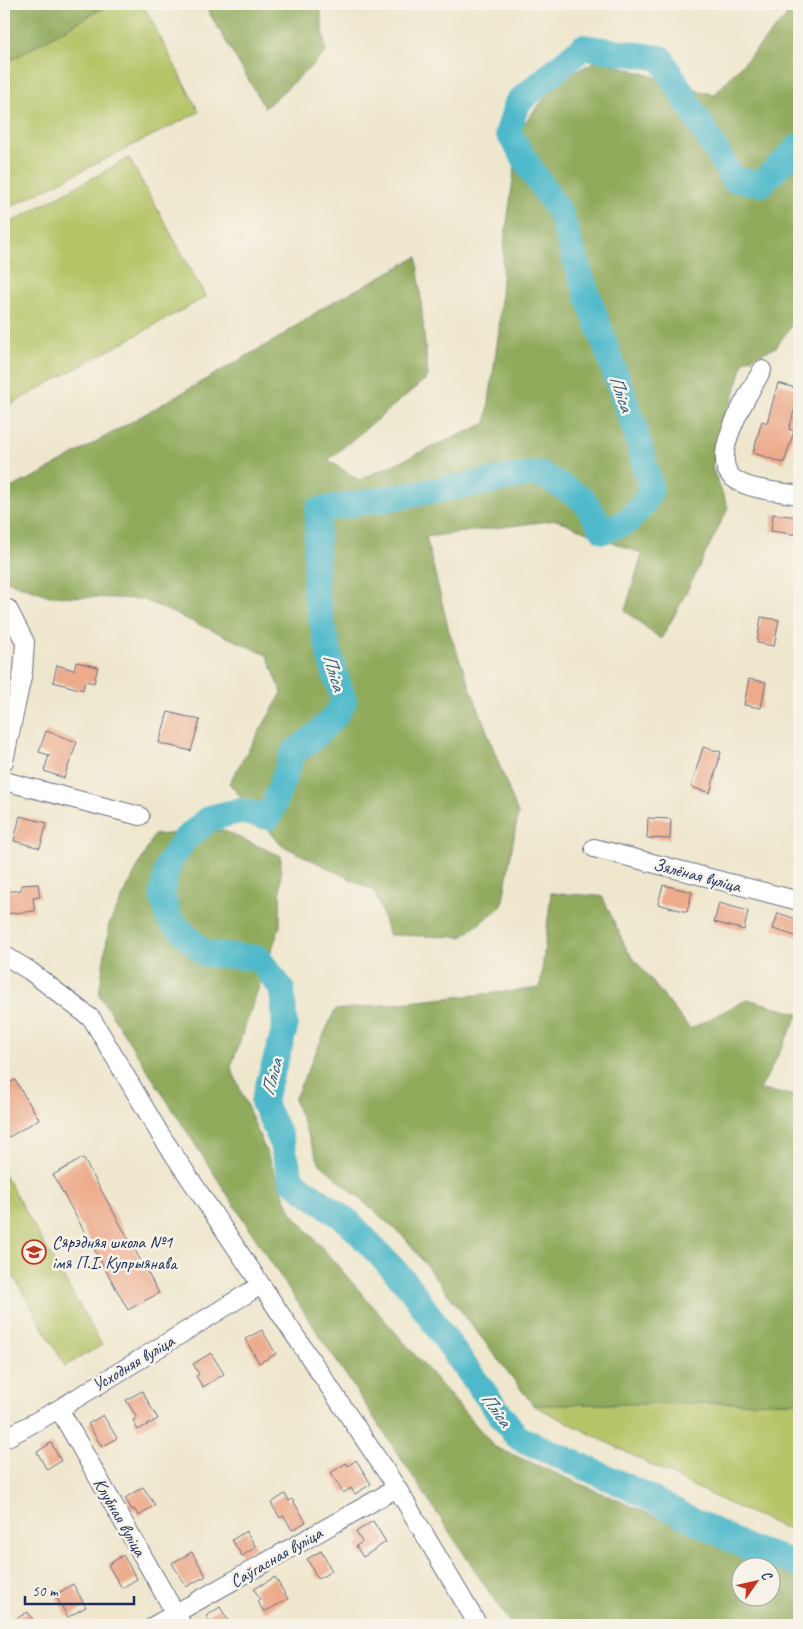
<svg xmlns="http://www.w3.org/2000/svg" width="803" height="1629" font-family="Caveat,sans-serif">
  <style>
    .green { fill: #b6c467; stroke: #687a62 }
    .forest { fill: #90aa5c; stroke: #566c5d }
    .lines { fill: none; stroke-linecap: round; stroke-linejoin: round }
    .river { stroke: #4db9ca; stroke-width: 26 }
    .building { fill: #edab8c }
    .minor-casing { stroke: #656f85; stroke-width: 20 }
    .minor { stroke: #fff; stroke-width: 18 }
    .labels { text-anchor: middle; stroke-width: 5; stroke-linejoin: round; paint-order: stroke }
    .street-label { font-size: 18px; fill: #1b2f5e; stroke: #f7f3e8 }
    .poi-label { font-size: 18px; fill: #1b2f5e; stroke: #f7f3e8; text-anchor: start }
    .water-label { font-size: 19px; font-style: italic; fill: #2a587e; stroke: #f7f3e8 }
  </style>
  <rect width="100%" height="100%" fill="#f7f3e8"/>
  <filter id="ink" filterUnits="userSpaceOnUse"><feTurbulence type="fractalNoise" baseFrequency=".02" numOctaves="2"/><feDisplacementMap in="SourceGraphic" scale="10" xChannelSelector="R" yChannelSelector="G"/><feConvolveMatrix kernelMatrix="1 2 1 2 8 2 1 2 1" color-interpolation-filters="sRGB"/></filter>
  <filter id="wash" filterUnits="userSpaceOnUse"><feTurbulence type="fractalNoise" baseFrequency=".0096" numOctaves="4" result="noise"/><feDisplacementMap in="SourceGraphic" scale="20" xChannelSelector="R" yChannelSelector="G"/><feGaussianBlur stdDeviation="1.12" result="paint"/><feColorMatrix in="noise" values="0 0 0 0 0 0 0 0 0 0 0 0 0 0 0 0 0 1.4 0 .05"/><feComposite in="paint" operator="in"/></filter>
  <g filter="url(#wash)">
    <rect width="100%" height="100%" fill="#efe7cd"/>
    <path class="green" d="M 110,4 L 143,4 L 199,112 L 4,210 L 4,64 Z
      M 129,158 L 206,297 L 4,408 L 4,226 Z
      M 4,1174 L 102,1345 L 65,1366 L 4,1260 Z
      M 799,1402 L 799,1534 L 725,1502 L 533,1405 Z"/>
    <path class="forest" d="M 7,4 L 110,4 L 4,64 L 4,6 Z
      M 204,4 L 325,4 L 320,7 L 326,53 L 265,108 Z
      M 790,4 L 799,4 L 799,315 L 776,347 L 744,361 L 712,467 L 728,508 L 679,607 L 661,639 L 625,611 L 642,554 L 557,520 L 426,537 L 449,631 L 518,814 L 502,906 L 462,937 L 389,935 L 375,891 L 281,845 L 229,783 L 282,693 L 267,655 L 142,599 L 50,596 L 4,580 L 4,491 L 38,475 L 280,337 L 324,307 L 417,257 L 428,377 L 328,460 L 359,480 L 486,423 L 499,330 L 504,244 L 520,129 L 559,79 L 599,60 L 714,95 L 785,18 Z
      M 222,830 L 281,856 L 280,926 L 231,1067 L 291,1212 L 495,1447 L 770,1566 L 740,1566 L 740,1596 L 770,1596 L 770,1567 L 799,1579 L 799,1625 L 511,1625 L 263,1250 L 99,995 L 109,924 L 154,835 Z
      M 551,893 L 602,896 L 627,950 L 690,1029 L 748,999 L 799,1014 L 760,1090 L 799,1096 L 799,1402 L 533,1405 L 405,1238 L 319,1163 L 294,1100 L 335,1010 L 540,988 Z"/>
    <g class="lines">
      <path class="river" d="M 799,146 L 761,184 L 733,179 L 661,58 L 583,47 L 517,103 L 508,132 L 534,174 L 560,213 L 577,265 L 635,430 L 651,489 L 642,506 L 627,522 L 604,531 L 583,499 L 539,473 L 318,510 L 315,590 L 330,658 L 344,701 L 335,716 L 313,738 L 293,753 L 269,817 L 239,811 L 210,818 L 185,839 L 168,864 L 162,894 L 169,919 L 205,954 L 258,958 L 282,989 L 285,1028 L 263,1102 L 280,1137 L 292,1181 L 349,1222 L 408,1285 L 458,1357 L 517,1437 L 626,1486 L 750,1549 L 799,1564"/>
    </g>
    <g id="blocks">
      <path class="building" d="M 778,383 L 799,389 L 799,395 L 789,429 L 794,431 L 784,463 L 753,453 L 762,421 L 767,423 Z
        M 773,514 L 799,517 L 799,535 L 771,531 Z
        M 761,617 L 779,620 L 774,646 L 757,643 Z
        M 76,662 L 98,667 L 94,683 L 85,681 L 83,690 L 53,682 L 57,665 L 74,670 Z
        M 749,679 L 766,682 L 761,708 L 744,705 Z
        M 168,712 L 200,720 L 191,751 L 159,743 Z
        M 46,731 L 77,742 L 64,778 L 44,771 L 49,755 L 39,752 Z
        M 703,747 L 721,752 L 710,793 L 691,787 Z
        M 20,816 L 47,823 L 40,848 L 14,841 Z
        M 648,818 L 671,819 L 670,839 L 647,838 Z
        M 38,884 L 40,897 L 33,898 L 35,911 L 5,914 L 4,892 L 21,890 L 21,885 Z
        M 663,885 L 692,892 L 687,912 L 658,904 Z
        M 719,903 L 748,911 L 744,930 L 714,922 Z
        M 778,913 L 799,920 L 799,937 L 773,929 Z
        M 15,1080 L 39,1119 L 4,1140 L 4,1086 Z
        M 83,1158 L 159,1293 L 128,1310 L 53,1175 Z
        M 262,1330 L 276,1354 L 259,1363 L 245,1339 Z
        M 211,1353 L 224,1374 L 203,1387 L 196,1376 L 199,1374 L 193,1364 Z
        M 142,1391 L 158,1419 L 138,1430 L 133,1420 L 137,1418 L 126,1400 Z
        M 103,1415 L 117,1438 L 102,1447 L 88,1424 Z
        M 51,1443 L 61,1461 L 47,1470 L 37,1452 Z
        M 356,1460 L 371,1484 L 355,1494 L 351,1488 L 343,1493 L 331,1473 L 346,1463 L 348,1466 Z
        M 143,1487 L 155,1505 L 139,1516 L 134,1509 L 132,1510 L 125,1498 Z
        M 285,1494 L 289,1501 L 292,1499 L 306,1522 L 292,1530 L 284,1516 L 280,1518 L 271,1503 Z
        M 373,1521 L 386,1542 L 363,1557 L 356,1546 L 362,1542 L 356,1532 Z
        M 246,1531 L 256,1547 L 242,1556 L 232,1540 Z
        M 321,1551 L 332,1571 L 318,1579 L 307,1559 Z
        M 192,1552 L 206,1576 L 186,1587 L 172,1563 Z
        M 123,1555 L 137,1579 L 122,1588 L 108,1565 Z
        M 275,1577 L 288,1599 L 264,1612 L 257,1601 L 260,1599 L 254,1589 Z
        M 73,1584 L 86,1607 L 68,1617 L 55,1595 Z
        M 220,1607 L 231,1625 L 212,1625 L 206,1616 Z
        M 28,1612 L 36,1625 L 5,1625 Z"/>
    </g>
  </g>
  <g filter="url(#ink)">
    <use href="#blocks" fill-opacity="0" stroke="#656f85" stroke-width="1"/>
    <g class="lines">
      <g class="minor-casing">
        <path id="minor" d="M 762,370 C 750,392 707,457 733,478 C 747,490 781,492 799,495
          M 4,608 L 8,609 L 25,642 L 23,672 L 4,761
          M 4,781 L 140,816
          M 594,848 L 799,901
          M 4,955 L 30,971 L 92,1019 L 160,1134 L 397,1488 L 478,1625
          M 59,1409 L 182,1625
          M 4,1439 L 59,1409 L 261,1285
          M 155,1625 L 397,1488"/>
      </g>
      <use href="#minor" class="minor"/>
    </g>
  </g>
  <defs>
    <g id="school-ring" transform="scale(1.25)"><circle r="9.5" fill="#f7f3e8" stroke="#c8321e" stroke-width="1.5"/><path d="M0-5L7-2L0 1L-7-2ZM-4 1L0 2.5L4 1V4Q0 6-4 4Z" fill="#c8321e"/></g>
  </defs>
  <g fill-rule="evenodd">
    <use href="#school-ring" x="34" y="1252"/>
  </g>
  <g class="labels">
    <g class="street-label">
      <text transform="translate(697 875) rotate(15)" y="6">Зялёная вуліца</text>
      <text transform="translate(133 1363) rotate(-31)" y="6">Усходняя вуліца</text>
      <text transform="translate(120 1517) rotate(60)" y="6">Клубная вуліца</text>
      <text transform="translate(276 1557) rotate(-30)" y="6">Саўгасная вуліца</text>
    </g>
    <g class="poi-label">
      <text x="52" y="1248">Сярэдняя школа №1<tspan x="52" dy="21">імя П.І. Купрыянава</tspan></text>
    </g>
    <g class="water-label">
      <text transform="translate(622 393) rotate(71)" y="7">Пліса</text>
      <text transform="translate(335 672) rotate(73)" y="7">Пліса</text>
      <text transform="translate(271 1077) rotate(-75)" y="7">Пліса</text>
      <text transform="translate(497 1409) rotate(54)" y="7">Пліса</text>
    </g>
  </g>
  <rect width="803" height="1629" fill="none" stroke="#f7f3e8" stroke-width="20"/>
  <g transform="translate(756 1582) rotate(56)"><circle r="24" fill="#f7f3e8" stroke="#9fa5b1"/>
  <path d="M0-4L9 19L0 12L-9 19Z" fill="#c8321e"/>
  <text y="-8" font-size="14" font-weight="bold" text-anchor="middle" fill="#1b2f5e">С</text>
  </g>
  <path d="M25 1596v8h109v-8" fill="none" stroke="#1b2f5e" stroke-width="2.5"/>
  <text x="32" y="1596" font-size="15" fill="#1b2f5e" stroke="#f7f3e8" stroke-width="4" paint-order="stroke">50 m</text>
</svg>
